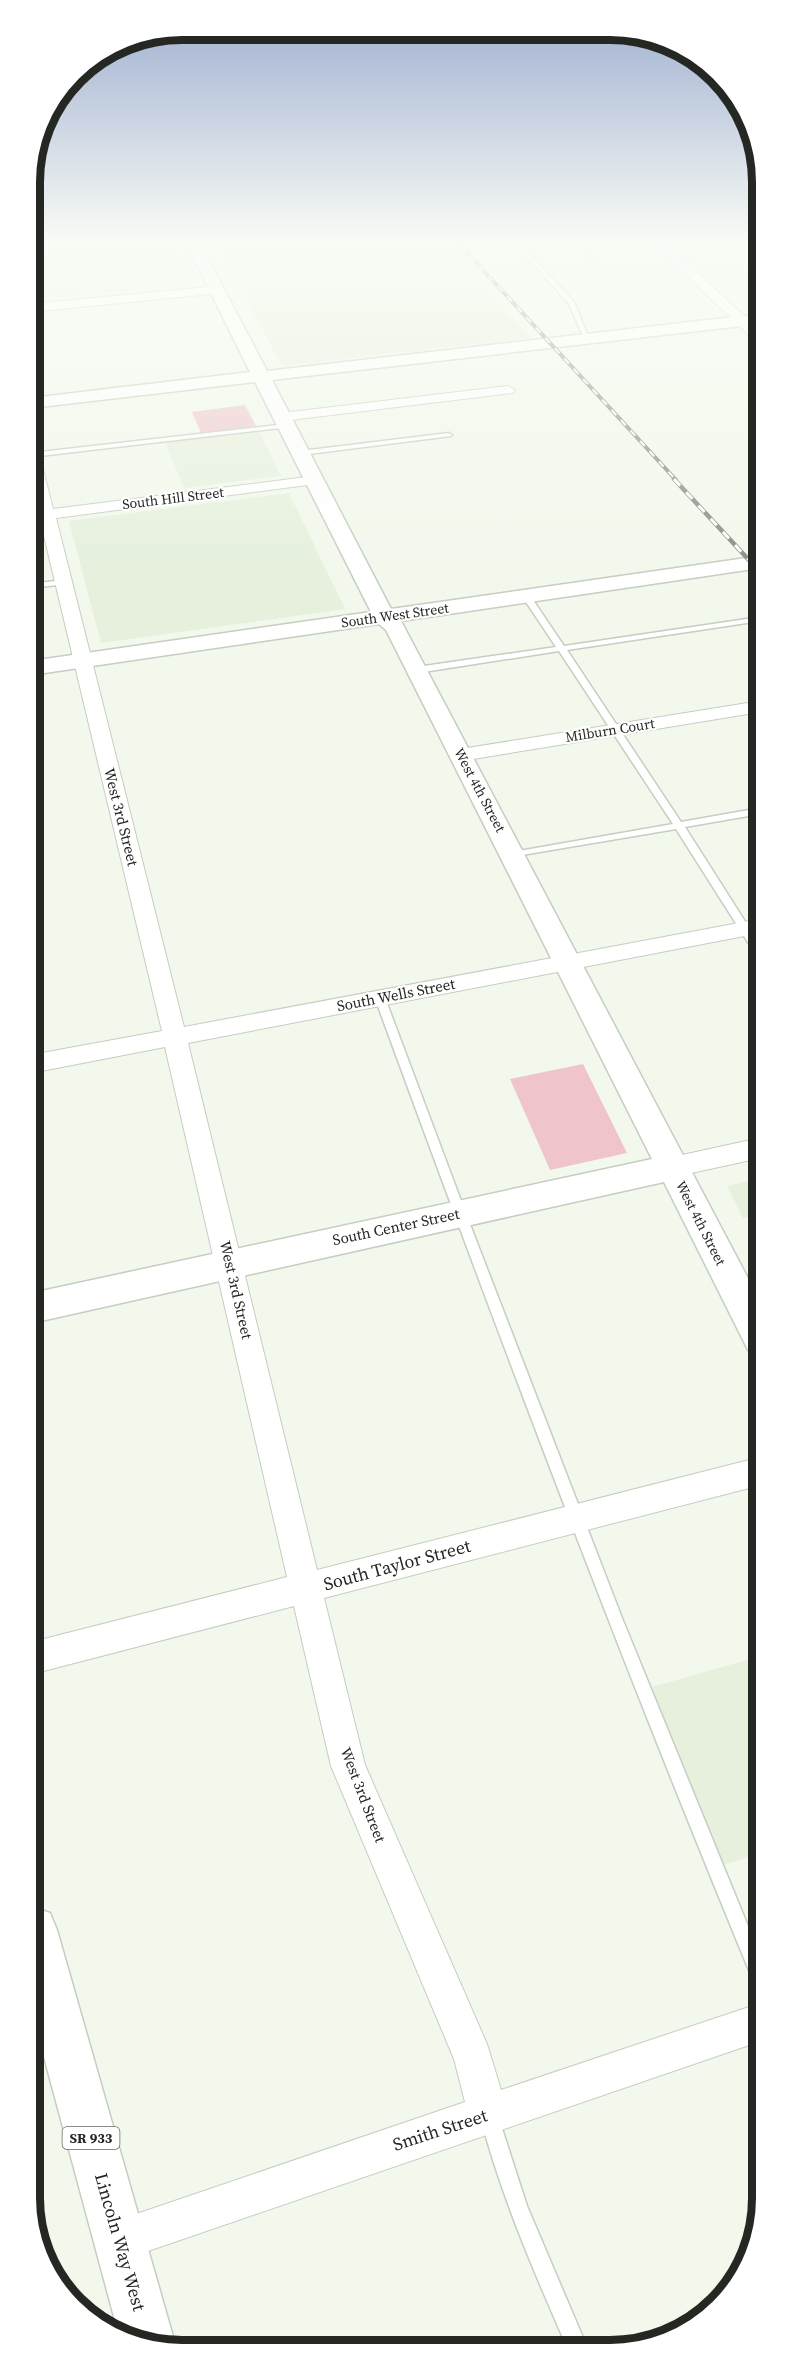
<svg xmlns="http://www.w3.org/2000/svg" width="792" height="2380" font-family="'Source Serif 4',serif">
  <style>
    .built { fill: #e6f0dd }
    .green { fill: #efc5cb }
    .lines { fill: none; stroke-linecap: round; stroke-linejoin: round }
    .lane-casing { stroke: #c6cdc1; stroke-width: 3 }
    .street-casing { stroke: #c6cdc1; stroke-width: 2 }
    .secondary-casing { stroke: #c6cdc1; stroke-width: 3 }
    .primary-casing { stroke: #c6cdc1; stroke-width: 3 }
    .lane { fill: #fff; fill-rule: evenodd }
    .street { fill: #fff; fill-rule: evenodd }
    .secondary { fill: #fff; fill-rule: evenodd }
    .primary { fill: #fff; fill-rule: evenodd }
    .rail-far1-casing { stroke: #888c84; stroke-width: 4 }
    .rail-casing { stroke: #888c84; stroke-width: 4.5 }
    .rail-far1 { stroke: #fff; stroke-width: 2; stroke-dasharray: 7; stroke-linecap: butt }
    .rail { stroke: #fff; stroke-width: 3; stroke-dasharray: 9; stroke-linecap: butt }
    .labels { text-anchor: middle; stroke-width: 4.5; stroke-linejoin: round; paint-order: stroke }
    .far-street-label { font-size: 14px; fill: #242722; stroke: #fff }
    .shield { fill: #fff; stroke: #666864; stroke-width: 1.5 }
    .shield-label { font-size: 14px; font-weight: bold; fill: #242722 }
    .street-label { font-size: 15px; fill: #242722; stroke: #fff }
    .near-street-label { font-size: 18px; fill: #242722; stroke: #fff }
    .rim { fill: none; stroke: #242722; stroke-width: 8 }
  </style>
  <rect width="100%" height="100%" fill="#f2f8ec"/>
  <path class="built" d="M 30,245 L 170,245 L 189,284 L 31,300 Z
    M 216,245 L 447,245 L 531,338 L 282,366 Z
    M 259,431 L 281,476 L 184,488 L 165,442 Z
    M 289,493 L 345,609 L 101,643 L 69,521 Z
    M 760,1178 L 760,1214 L 743,1218 L 727,1186 Z
    M 761,1656 L 761,1853 L 723,1865 L 652,1687 Z"/>
  <path class="green" d="M 245,405 L 256,426 L 201,433 L 192,412 Z
    M 583,1064 L 627,1153 L 550,1170 L 510,1079 Z"/>
  <g class="lines">
    <g class="lane-casing">
      <path id="lane" d="M 516,245 L 522,245 L 574,302 L 589,339 L 584,338 L 569,304 Z
        M 750,245 L 756,245 L 759,248 L 759,253 Z
        M 287,424 L 289,425 L 289,427 L 31,457 L 31,453 Z
        M 449,433 L 452,435 L 451,436 L 301,455 L 298,453 L 301,451 Z
        M 63,580 L 66,580 L 66,584 L 31,588 L 31,584 Z
        M 523,594 L 529,594 L 564,646 L 760,617 L 760,621 L 567,650 L 681,822 L 760,808 L 760,814 L 685,827 L 760,945 L 760,956 L 756,955 L 676,829 L 510,857 L 510,853 L 513,852 L 673,824 L 559,651 L 417,673 L 413,670 L 417,667 L 556,647 L 522,596 Z
        M 380,994 L 385,998 L 466,1214 L 622,1618 L 761,1958 L 761,1988 L 755,1985 C 620,1659 496,1329 375,998 Z
        M 490,2110 L 497,2112 L 499,2119 L 527,2206 L 587,2347 L 567,2347 C 534,2272 502,2198 481,2119 L 483,2112 Z"/>
    </g>
    <g class="street-casing">
      <path id="street" d="M 632,245 L 672,245 L 670,247 L 759,330 L 759,341 L 754,340 L 659,249 L 591,256 L 585,253 L 591,250 Z
        M 217,286 L 223,290 L 221,293 L 31,312 L 31,304 Z
        M 508,386 L 515,390 L 513,393 L 282,421 L 275,417 L 282,413 Z
        M 31,445 L 38,449 L 53,509 L 315,476 L 322,480 L 315,484 L 56,518 L 184,1027 L 760,919 L 760,933 L 188,1043 L 317,1570 L 761,1457 L 761,1485 L 324,1598 L 365,1765 L 487,2044 L 501,2090 L 761,2003 L 761,2041 L 119,2261 L 104,2255 L 98,2240 L 104,2225 L 465,2102 L 454,2059 L 331,1766 L 294,1606 L 32,1674 L 32,1642 L 287,1577 L 165,1047 L 31,1073 L 31,1055 L 162,1031 L 40,519 L 31,521 L 31,511 L 38,510 L 31,478 Z
        M 760,701 L 760,712 L 461,761 L 454,759 L 451,755 L 454,751 L 461,749 Z
        M 760,1138 L 760,1158 L 673,1177 L 664,1174 L 660,1167 L 664,1160 L 673,1157 Z"/>
    </g>
    <g class="secondary-casing">
      <path id="secondary" d="M 187,245 L 201,245 L 267,371 L 759,314 L 759,324 L 272,380 L 391,609 L 760,556 L 760,568 L 401,621 L 761,1303 L 761,1354 L 748,1350 L 664,1182 L 32,1323 L 32,1293 L 652,1159 L 386,630 L 379,624 L 31,675 L 31,661 L 371,612 L 255,382 L 31,408 L 31,398 L 250,372 Z"/>
    </g>
    <g class="primary-casing">
      <path id="primary" d="M 32,1907 L 50,1913 L 57,1930 L 176,2347 L 153,2347 L 117,2328 L 33,2016 Z"/>
    </g>
    <use href="#lane" class="lane"/>
    <use href="#street" class="street"/>
    <use href="#secondary" class="secondary"/>
    <use href="#primary" class="primary"/>
    <g class="rail-far1-casing">
      <path id="rail-far1" d="M 460,245 L 676,480"/>
    </g>
    <g class="rail-casing">
      <path id="rail" d="M 674,479 L 760,572"/>
    </g>
    <use href="#rail-far1" class="rail-far1"/>
    <use href="#rail" class="rail"/>
  </g>
  <linearGradient id="sky" x2="0" y2="1"><stop stop-color="#9dadcf"/><stop offset="0.42" stop-color="#f9fcf6"/><stop offset="1" stop-color="#f9fcf6" stop-opacity="0"/></linearGradient>
  <rect width="792" height="578" fill="url(#sky)"/>
  <g class="labels">
    <g class="far-street-label">
      <text transform="translate(173 498) rotate(-7)" y="5">South Hill Street</text>
      <text transform="translate(395 615) rotate(-8)" y="5">South West Street</text>
      <text transform="translate(610 730) rotate(-9)" y="5">Milburn Court</text>
      <text transform="translate(480 790) rotate(62)" y="5">West 4th Street</text>
      <text transform="translate(701 1223) rotate(63)" y="5">West 4th Street</text>
    </g>
    <rect class="shield" x="62.5" y="2127" width="57" height="22" rx="4.5"/>
    <g class="shield-label">
      <text x="91" y="2143">SR 933</text>
    </g>
    <g class="street-label">
      <text transform="translate(121 817) rotate(76)" y="5">West 3rd Street</text>
      <text transform="translate(396 995) rotate(-11)" y="5">South Wells Street</text>
      <text transform="translate(396 1227) rotate(-12)" y="5">South Center Street</text>
      <text transform="translate(236 1290) rotate(77)" y="5">West 3rd Street</text>
      <text transform="translate(363 1795) rotate(69)" y="5">West 3rd Street</text>
    </g>
    <g class="near-street-label">
      <text transform="translate(397 1565) rotate(-15)" y="6">South Taylor Street</text>
      <text transform="translate(440 2130) rotate(-18)" y="6">Smith Street</text>
      <text transform="translate(120 2242) rotate(74)" y="6">Lincoln Way West</text>
    </g>
  </g>
  <path d="M0 0H792V2380H0ZM182 40H610A142 142 0 0 1 752 182V2198A142 142 0 0 1 610 2340H182A142 142 0 0 1 40 2198V182A142 142 0 0 1 182 40Z" fill="#fff" fill-rule="evenodd"/>
  <path class="rim" d="M182 40H610A142 142 0 0 1 752 182V2198A142 142 0 0 1 610 2340H182A142 142 0 0 1 40 2198V182A142 142 0 0 1 182 40Z"/>
</svg>
